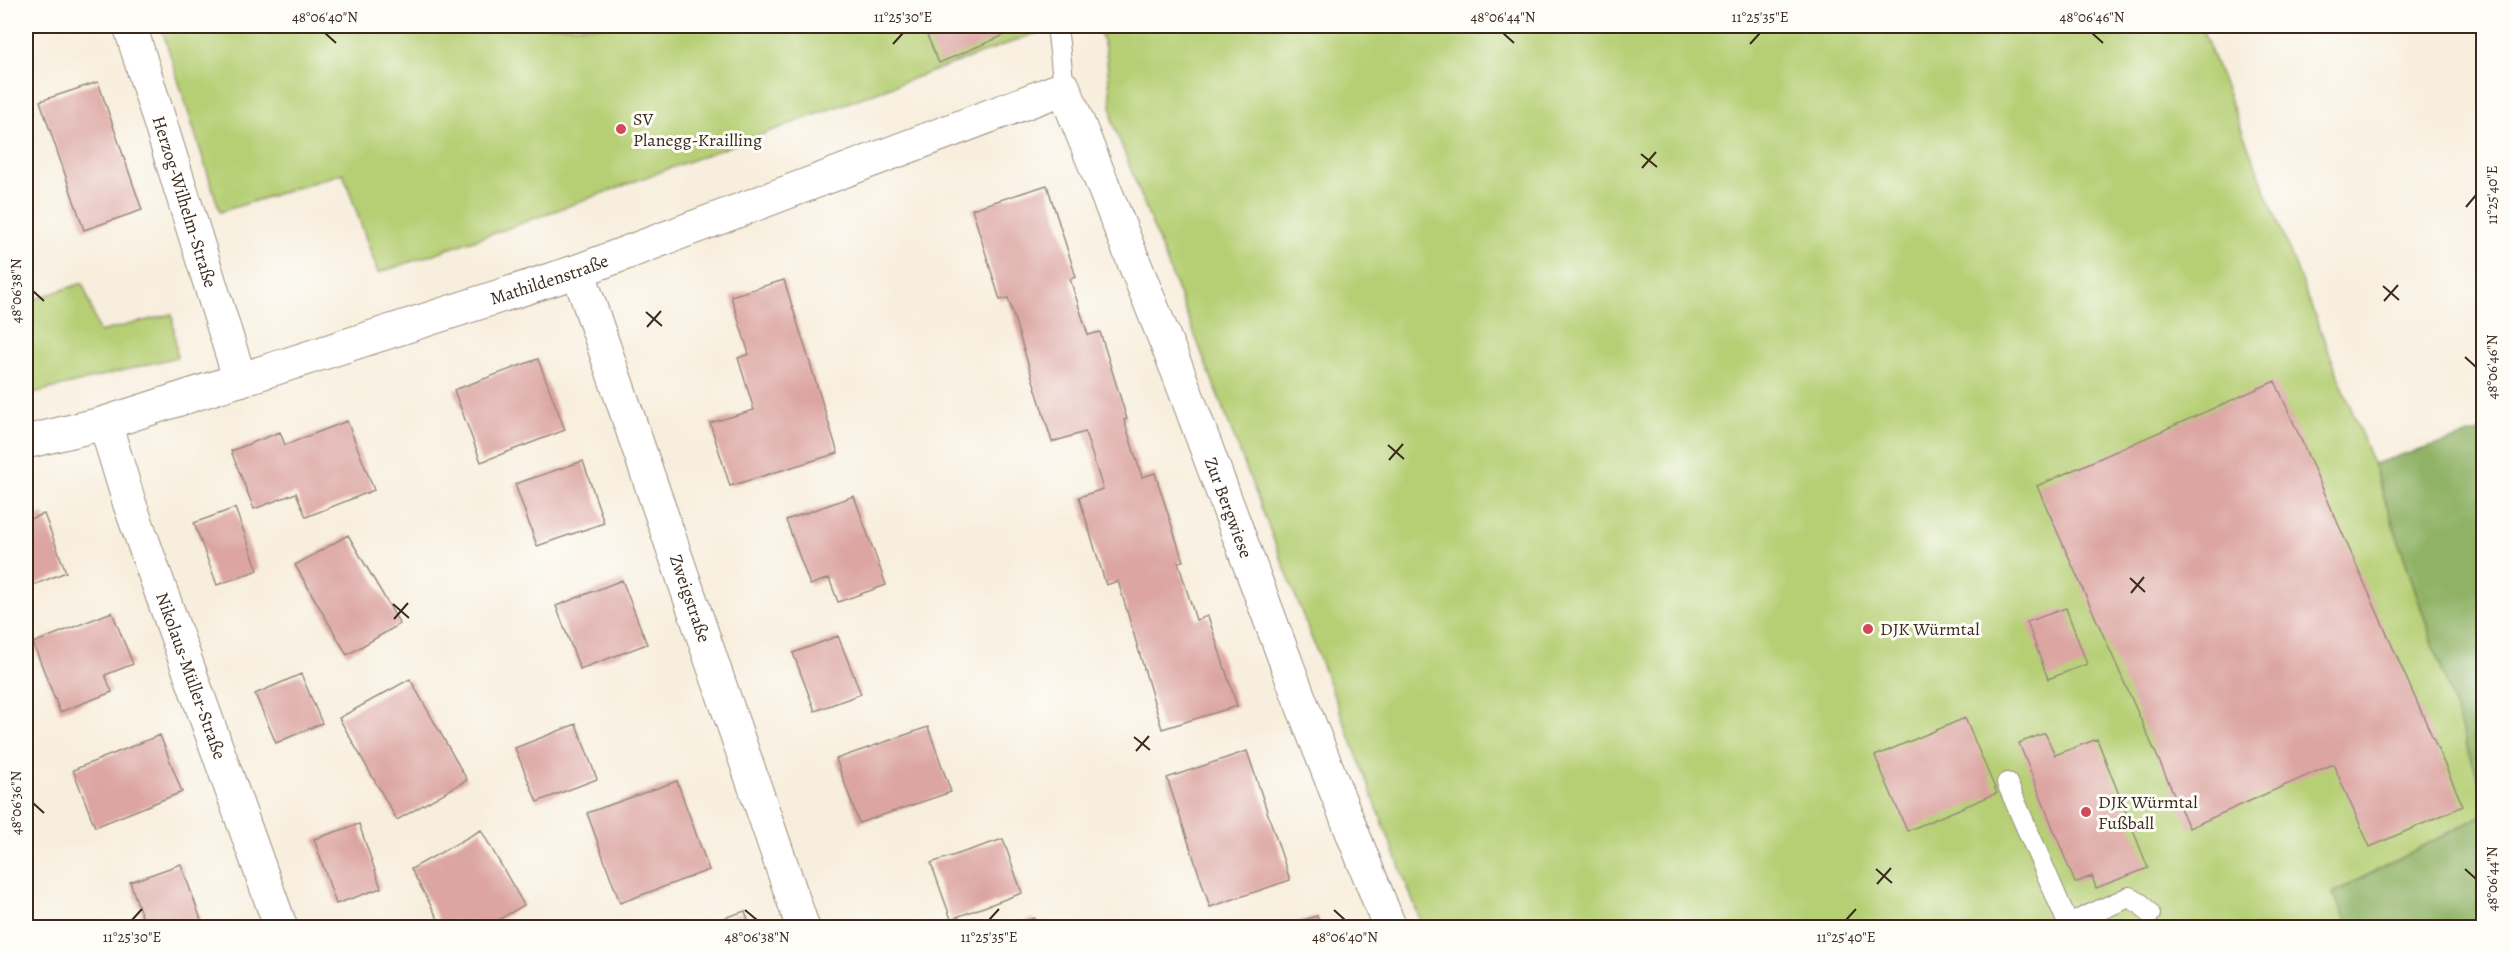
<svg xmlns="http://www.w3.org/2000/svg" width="2509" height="953" font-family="Alegreya,serif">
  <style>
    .green { fill: #b6cf74; stroke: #787c49; stroke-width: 1.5 }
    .forest { fill: #90b266; stroke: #666e42; stroke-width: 1.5 }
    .building { fill: #dca5a2 }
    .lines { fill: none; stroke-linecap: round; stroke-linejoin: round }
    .service-casing { stroke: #9a8c7e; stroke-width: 22 }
    .minor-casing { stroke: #9a8c7e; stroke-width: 35 }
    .service { stroke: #fff; stroke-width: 20 }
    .minor { stroke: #fff; stroke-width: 33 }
    .ticks { fill: none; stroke: #3b2a1e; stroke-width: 2 }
    .poi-dot { fill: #d1495b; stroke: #fdfcf7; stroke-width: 2 }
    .labels { text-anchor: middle; stroke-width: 6; stroke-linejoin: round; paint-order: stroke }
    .poi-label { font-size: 18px; fill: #3b2a1e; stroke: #fdfcf7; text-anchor: start }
    .street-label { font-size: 18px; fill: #3b2a1e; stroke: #fdfcf7 }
    .neatline { fill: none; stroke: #3b2a1e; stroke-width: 2 }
    .ticks-label { font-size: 15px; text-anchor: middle; fill: #3b2a1e }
  </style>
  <rect width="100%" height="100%" fill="#fdfcf7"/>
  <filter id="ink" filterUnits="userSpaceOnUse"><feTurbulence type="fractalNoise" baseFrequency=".0167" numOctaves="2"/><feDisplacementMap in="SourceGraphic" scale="12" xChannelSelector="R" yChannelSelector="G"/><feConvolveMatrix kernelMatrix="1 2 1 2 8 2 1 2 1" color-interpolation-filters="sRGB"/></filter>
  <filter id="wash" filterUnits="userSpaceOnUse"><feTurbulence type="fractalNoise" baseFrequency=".008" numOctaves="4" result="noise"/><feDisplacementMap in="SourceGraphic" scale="24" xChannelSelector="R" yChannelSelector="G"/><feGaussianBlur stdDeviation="1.35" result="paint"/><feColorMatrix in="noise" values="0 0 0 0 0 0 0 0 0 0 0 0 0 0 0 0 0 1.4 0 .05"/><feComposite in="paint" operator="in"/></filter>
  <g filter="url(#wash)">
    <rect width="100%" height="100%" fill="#f8eedd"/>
    <path class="green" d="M 161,26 L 1055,26 L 506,229 L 378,273 L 343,173 L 220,212 Z
      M 1098,26 L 2201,26 L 2373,464 L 2483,793 L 2483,815 L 2333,893 L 2350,927 L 1423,927 L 1113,123 L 1106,51 Z
      M 83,283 L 99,332 L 172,314 L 177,357 L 26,395 L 26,302 Z"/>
    <path class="forest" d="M 2483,431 L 2484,431 L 2483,793 L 2373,464 Z
      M 2483,815 L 2483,927 L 2350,927 L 2333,893 Z"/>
    <g id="blocks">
      <path class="building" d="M 923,26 L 1020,26 L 1021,28 L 939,63 Z
        M 98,82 L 142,210 L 84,230 L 40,101 Z
        M 1047,185 L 1076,277 L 1070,279 L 1088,335 L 1100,332 L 1127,419 L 1124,420 L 1142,477 L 1155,473 L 1183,561 L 1178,562 L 1196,620 L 1208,616 L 1237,706 L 1162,729 L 1118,581 L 1106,585 L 1079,497 L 1103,489 L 1085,432 L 1052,442 L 1008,298 L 1000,300 L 972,209 Z
        M 784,280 L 838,453 L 730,486 L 710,423 L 754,410 L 738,358 L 749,354 L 731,296 Z
        M 538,359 L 565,430 L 481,462 L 454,390 Z
        M 2275,381 L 2463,806 L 2370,847 L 2333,764 L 2189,828 L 2037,486 Z
        M 347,421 L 374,490 L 306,517 L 296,493 L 254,509 L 231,451 L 280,432 L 285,445 Z
        M 583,461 L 604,523 L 537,546 L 515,484 Z
        M 854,496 L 886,585 L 838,602 L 829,578 L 810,585 L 786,520 Z
        M 235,508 L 258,570 L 217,585 L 194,523 Z
        M 44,514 L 66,572 L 26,588 L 26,520 Z
        M 348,535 L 400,624 L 347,655 L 295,565 Z
        M 622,580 L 647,644 L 580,669 L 556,606 Z
        M 2066,608 L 2087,664 L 2048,679 L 2027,622 Z
        M 112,612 L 133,664 L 105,675 L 112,692 L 60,712 L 33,643 Z
        M 838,636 L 861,694 L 815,711 L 793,653 Z
        M 301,674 L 322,723 L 276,743 L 255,694 Z
        M 410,679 L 467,780 L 397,820 L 339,718 Z
        M 1965,718 L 1997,793 L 1907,831 L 1875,756 Z
        M 576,724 L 597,779 L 537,802 L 515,748 Z
        M 928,727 L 951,792 L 859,823 L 836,759 Z
        M 2045,733 L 2055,755 L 2097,739 L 2148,868 L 2096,888 L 2092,876 L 2075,883 L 2019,743 Z
        M 160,735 L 182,792 L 95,827 L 73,770 Z
        M 1247,751 L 1290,880 L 1210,907 L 1167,778 Z
        M 677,781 L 709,870 L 620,903 L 587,813 Z
        M 359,824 L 381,888 L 336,904 L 314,839 Z
        M 481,830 L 524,905 L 485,928 L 443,928 L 411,869 Z
        M 1003,839 L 1022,893 L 951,919 L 931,863 Z
        M 181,864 L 204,928 L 146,928 L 130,882 Z
        M 745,911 L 751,928 L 697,928 L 697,927 Z
        M 1317,916 L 1321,928 L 1280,928 L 1280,927 Z
        M 1034,918 L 1038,928 L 1008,928 L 1008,927 Z"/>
    </g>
  </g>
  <g filter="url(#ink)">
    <use href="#blocks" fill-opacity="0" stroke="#9a8c7e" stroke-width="1.5"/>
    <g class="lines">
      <g class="service-casing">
        <path id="service" d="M 1057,26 L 1064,88
          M 2007,783 L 2070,928
          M 2069,924 L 2129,897 L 2141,904 L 2150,914"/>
      </g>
      <g class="minor-casing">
        <g id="minor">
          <path id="s1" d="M 130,26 L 240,380"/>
          <path id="s2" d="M 578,271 L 803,928"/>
          <path id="s3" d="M 105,423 L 130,505 L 281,928"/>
          <path id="s4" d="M 26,442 L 105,423 L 578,271 L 1064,88 L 1178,372 L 1300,700 L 1390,928"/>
        </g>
      </g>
      <use href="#service" class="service"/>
      <use href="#minor" class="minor"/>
    </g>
  </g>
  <path class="ticks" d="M 325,33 L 336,43M 1503,33 L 1514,43M 2092,33 L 2103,43M 893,44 L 903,33M 1750,44 L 1760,33M 1641,154 L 1657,167M 1642,168 L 1656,152M 2466,207 L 2476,195M 2383,286 L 2399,300M 33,291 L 44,301M 2384,301 L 2398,285M 646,312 L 662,326M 647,327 L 661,311M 2465,357 L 2476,367M 1388,445 L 1404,459M 1389,460 L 1403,444M 2130,578 L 2145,592M 2131,593 L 2144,577M 393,604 L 409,618M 394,619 L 408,603M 1134,737 L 1150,750M 1136,751 L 1149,736M 33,803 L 44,813M 1876,869 L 1892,883M 2465,869 L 2476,879M 1877,884 L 1891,868M 745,910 L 757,920M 1334,910 L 1345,920M 132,920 L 142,909M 989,920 L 999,909M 1846,920 L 1856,909"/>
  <g class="poi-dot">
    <circle cx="621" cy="129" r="6"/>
    <circle cx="1868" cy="629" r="6"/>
    <circle cx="2086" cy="812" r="6"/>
  </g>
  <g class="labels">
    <g class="poi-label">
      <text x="633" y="125">SV<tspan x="633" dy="21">Planegg-Krailling</tspan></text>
      <text x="1880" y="635">DJK Würmtal</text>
      <text x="2098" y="808">DJK Würmtal<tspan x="2098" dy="21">Fußball</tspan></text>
    </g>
    <g class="street-label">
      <text dy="6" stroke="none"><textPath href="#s1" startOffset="184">Herzog-Wilhelm-Straße</textPath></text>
      <text dy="6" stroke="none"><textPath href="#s4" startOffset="548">Mathildenstraße</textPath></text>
      <text dy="6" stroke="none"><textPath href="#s4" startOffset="1548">Zur Bergwiese</textPath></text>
      <text dy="6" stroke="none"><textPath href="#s2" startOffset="346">Zweigstraße</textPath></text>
      <text dy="6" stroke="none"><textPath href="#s3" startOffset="267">Nikolaus-Müller-Straße</textPath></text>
    </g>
  </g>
  <rect width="2509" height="953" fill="none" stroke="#fdfcf7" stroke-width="66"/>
  <rect x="33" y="33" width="2443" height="887" class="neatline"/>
  <g class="ticks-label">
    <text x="325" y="22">48°06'40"N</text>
    <text x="903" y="22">11°25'30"E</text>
    <text x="1503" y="22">48°06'44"N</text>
    <text x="1760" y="22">11°25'35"E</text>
    <text x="2092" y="22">48°06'46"N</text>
    <text transform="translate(2492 195) rotate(-90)" y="5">11°25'40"E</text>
    <text transform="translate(16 291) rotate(-90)" y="5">48°06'38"N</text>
    <text transform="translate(2492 367) rotate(-90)" y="5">48°06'46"N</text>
    <text transform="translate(16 803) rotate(-90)" y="5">48°06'36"N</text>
    <text transform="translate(2492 879) rotate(-90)" y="5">48°06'44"N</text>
    <text x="132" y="942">11°25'30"E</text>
    <text x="757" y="942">48°06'38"N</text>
    <text x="989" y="942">11°25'35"E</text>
    <text x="1345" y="942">48°06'40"N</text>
    <text x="1846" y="942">11°25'40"E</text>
  </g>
</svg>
